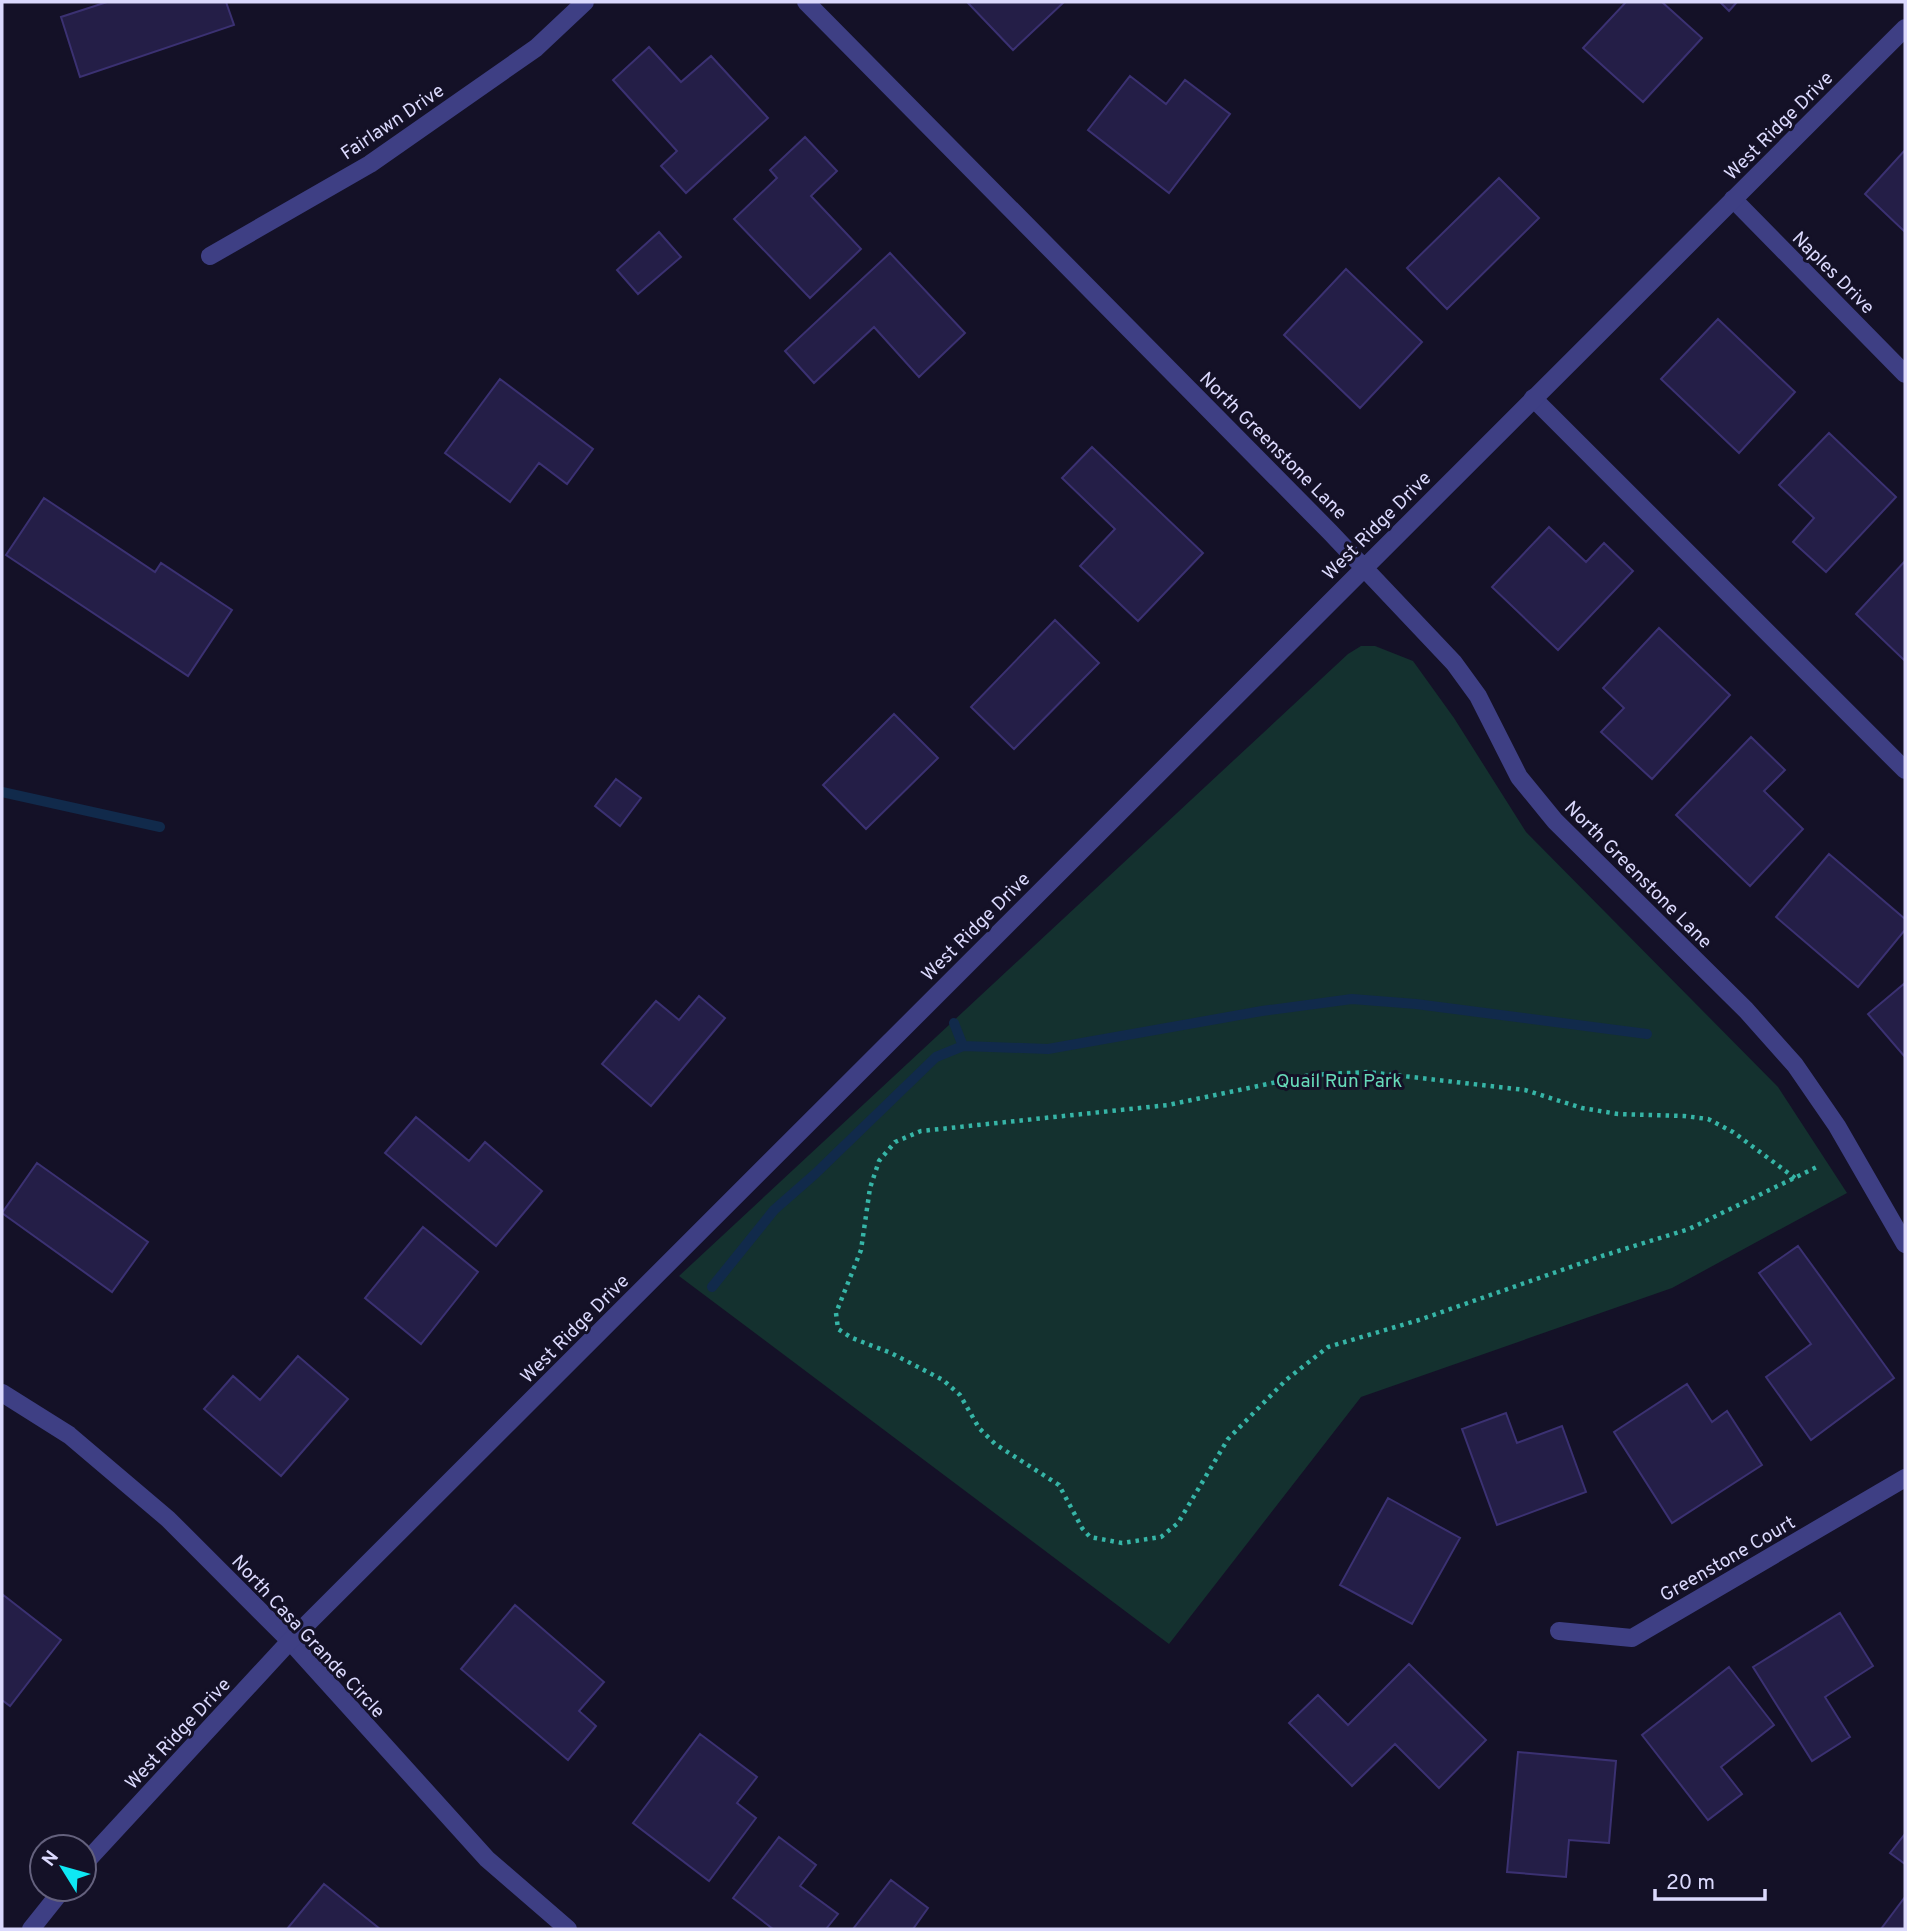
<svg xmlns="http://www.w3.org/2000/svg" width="1907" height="1931" font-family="Overpass,sans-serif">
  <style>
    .green { fill: #14312f }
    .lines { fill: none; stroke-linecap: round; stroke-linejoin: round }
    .stream { stroke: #112a4b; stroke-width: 10 }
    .building { fill: #241e47; stroke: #3b3172; stroke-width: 2 }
    .path { stroke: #36b5a7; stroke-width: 4.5; stroke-dasharray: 3.5 5; stroke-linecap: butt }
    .service { stroke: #3e3f84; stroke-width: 18 }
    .minor { stroke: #3e3f84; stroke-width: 18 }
    .tertiary { stroke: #3e3f84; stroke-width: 18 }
    .labels { text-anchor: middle; stroke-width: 6; stroke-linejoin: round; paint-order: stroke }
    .street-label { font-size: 19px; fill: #dbd9fd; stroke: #141127 }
    .park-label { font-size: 19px; fill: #67dbb9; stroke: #141127 }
  </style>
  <rect width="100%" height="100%" fill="#141127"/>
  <path class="green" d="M 1361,646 L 1375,646 L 1413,661 L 1454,718 L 1526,832 L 1778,1087 L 1847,1193 L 1672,1288 L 1361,1397 L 1169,1644 L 679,1276 L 1348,654 Z"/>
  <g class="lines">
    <path class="stream" d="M 2,792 L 160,827
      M 954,1023 L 963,1046
      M 712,1287 L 774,1210 L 815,1174 L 936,1057 L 963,1046 L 1048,1049 L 1262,1011 L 1352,999 L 1416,1004 L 1647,1034"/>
  </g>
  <path class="building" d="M 107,2 L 226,2 L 234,25 L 80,77 L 61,17 Z
    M 967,2 L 1064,2 L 1013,50 Z
    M 1626,2 L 1662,2 L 1702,38 L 1643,102 L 1583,48 Z
    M 1720,2 L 1737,2 L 1729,11 Z
    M 649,47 L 681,82 L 711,56 L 768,118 L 686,193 L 661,166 L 677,151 L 613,80 Z
    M 1130,76 L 1166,104 L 1185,80 L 1230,114 L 1169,193 L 1088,130 Z
    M 805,137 L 837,171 L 811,196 L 861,249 L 810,298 L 734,219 L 777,178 L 770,170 Z
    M 1905,150 L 1905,232 L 1865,194 Z
    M 1499,178 L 1539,218 L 1447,309 L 1407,268 Z
    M 659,232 L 681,257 L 638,294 L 617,270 Z
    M 890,253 L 965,333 L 919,377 L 874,327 L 814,383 L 785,351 Z
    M 1346,269 L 1422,342 L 1360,408 L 1284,335 Z
    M 1718,319 L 1795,392 L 1739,453 L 1661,379 Z
    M 500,379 L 593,449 L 567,484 L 539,463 L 510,502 L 445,453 Z
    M 1829,433 L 1896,497 L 1826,572 L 1793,542 L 1814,518 L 1779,485 Z
    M 1092,447 L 1203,553 L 1138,621 L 1080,566 L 1115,529 L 1062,478 Z
    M 44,498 L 155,572 L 161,563 L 232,610 L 188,676 L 6,555 Z
    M 1549,527 L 1586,562 L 1604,543 L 1633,571 L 1558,650 L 1492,587 Z
    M 1905,561 L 1905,661 L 1856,614 Z
    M 1055,620 L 1099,663 L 1014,749 L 971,707 Z
    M 1659,628 L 1730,695 L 1652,779 L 1601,732 L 1624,708 L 1603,688 Z
    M 894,714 L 938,758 L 866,829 L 823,785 Z
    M 1751,737 L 1785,770 L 1764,791 L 1803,829 L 1750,886 L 1676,815 Z
    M 616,779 L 641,798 L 620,826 L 595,806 Z
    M 1829,854 L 1905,919 L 1905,930 L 1858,987 L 1776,917 Z
    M 1905,983 L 1905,1057 L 1868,1014 Z
    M 699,996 L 725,1018 L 651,1106 L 602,1064 L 656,1001 L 679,1020 Z
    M 416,1117 L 469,1161 L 485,1142 L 542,1191 L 496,1246 L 385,1153 Z
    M 37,1163 L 148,1242 L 112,1292 L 2,1213 Z
    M 423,1227 L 478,1272 L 421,1344 L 365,1298 Z
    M 1798,1246 L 1894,1378 L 1811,1440 L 1766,1377 L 1811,1344 L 1759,1273 Z
    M 298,1356 L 348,1399 L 281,1476 L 204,1409 L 233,1376 L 260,1400 Z
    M 1687,1384 L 1712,1422 L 1727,1411 L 1762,1465 L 1672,1523 L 1614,1432 Z
    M 1506,1413 L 1517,1443 L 1562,1426 L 1586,1492 L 1497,1525 L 1462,1429 Z
    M 1388,1498 L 1460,1538 L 1412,1624 L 1340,1585 Z
    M 2,1594 L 61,1640 L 10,1706 L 2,1700 Z
    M 515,1605 L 604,1682 L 579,1711 L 596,1726 L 568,1760 L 461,1669 Z
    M 1840,1613 L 1873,1666 L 1825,1697 L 1850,1737 L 1812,1761 L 1753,1667 Z
    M 1409,1664 L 1486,1740 L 1439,1788 L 1395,1744 L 1352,1786 L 1289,1723 L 1318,1695 L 1348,1725 Z
    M 1729,1667 L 1774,1725 L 1721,1767 L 1742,1794 L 1708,1820 L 1642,1735 Z
    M 700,1734 L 757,1777 L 737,1803 L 756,1818 L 709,1881 L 633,1823 Z
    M 1518,1752 L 1616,1761 L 1609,1843 L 1569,1840 L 1566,1877 L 1507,1872 Z
    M 1905,1834 L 1905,1864 L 1890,1853 Z
    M 779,1837 L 816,1865 L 800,1886 L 838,1914 L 826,1929 L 773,1929 L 733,1898 Z
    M 891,1880 L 928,1908 L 913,1929 L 853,1929 Z
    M 324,1884 L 380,1929 L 287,1929 Z
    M 1905,1897 L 1905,1929 L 1881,1929 Z"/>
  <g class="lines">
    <path class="path" d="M 1795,1178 L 1733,1132 L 1708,1119 L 1684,1116 L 1618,1114 L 1582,1108 L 1525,1090 L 1368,1072 L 1310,1075 L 1168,1105 L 921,1131 L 895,1142 L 879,1161 L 870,1188 L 861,1250 L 836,1313 L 838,1329 L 852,1338 L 891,1353 L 943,1380 L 960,1395 L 979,1428 L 995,1444 L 1059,1485 L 1082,1528 L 1090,1537 L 1122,1543 L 1161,1537 L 1178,1523 L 1228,1439 L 1286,1380 L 1328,1347 L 1419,1320 L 1602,1256 L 1689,1229 L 1819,1166"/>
    <path class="service" d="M 1533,398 L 1905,770"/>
    <path class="minor" d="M 1733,199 L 1905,374
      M 210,256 L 370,164 L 536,48 L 585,2
      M 2,1393 L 69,1435 L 168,1519 L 290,1641 L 487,1859 L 568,1929
      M 1559,1631 L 1632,1638 L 1905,1478"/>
    <path class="tertiary" d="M 806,2 L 1330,532 L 1454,663 L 1478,696 L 1519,777 L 1555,821 L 1746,1010 L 1795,1065 L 1837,1126 L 1905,1244
      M 84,1864 L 290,1641 L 1905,28
      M 31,1929 L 63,1889"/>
  </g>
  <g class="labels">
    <g class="street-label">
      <text transform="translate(392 121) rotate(-34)" y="7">Fairlawn Drive</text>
      <text transform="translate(1778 125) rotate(-45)" y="7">West Ridge Drive</text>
      <text transform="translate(1834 272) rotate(45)" y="7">Naples Drive</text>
      <text transform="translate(1274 445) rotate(45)" y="7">North Greenstone Lane</text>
      <text transform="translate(1376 525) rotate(-45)" y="7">West Ridge Drive</text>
      <text transform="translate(1639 874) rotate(45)" y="7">North Greenstone Lane</text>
      <text transform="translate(975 926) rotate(-45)" y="7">West Ridge Drive</text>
      <text transform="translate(574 1328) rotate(-45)" y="7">West Ridge Drive</text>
      <text transform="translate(1727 1558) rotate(-30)" y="7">Greenstone Court</text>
      <text transform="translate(309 1636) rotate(47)" y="7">North Casa Grande Circle</text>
      <text transform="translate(177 1733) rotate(-47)" y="7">West Ridge Drive</text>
    </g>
    <g class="park-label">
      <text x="1339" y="1087">Quail Run Park</text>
    </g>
  </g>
  <rect width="1907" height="1931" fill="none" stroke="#dbd9fd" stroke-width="7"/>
  <g transform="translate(63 1868) rotate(307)"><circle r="33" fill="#141127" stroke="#64617d" stroke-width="2"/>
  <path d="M0-5L12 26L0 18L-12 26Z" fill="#0ee8f4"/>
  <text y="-10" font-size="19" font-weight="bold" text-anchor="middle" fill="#dbd9fd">N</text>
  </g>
  <path d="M1655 1889v10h110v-10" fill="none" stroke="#dbd9fd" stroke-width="3.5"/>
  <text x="1666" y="1889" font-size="21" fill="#dbd9fd" stroke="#141127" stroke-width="5" paint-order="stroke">20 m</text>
</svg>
